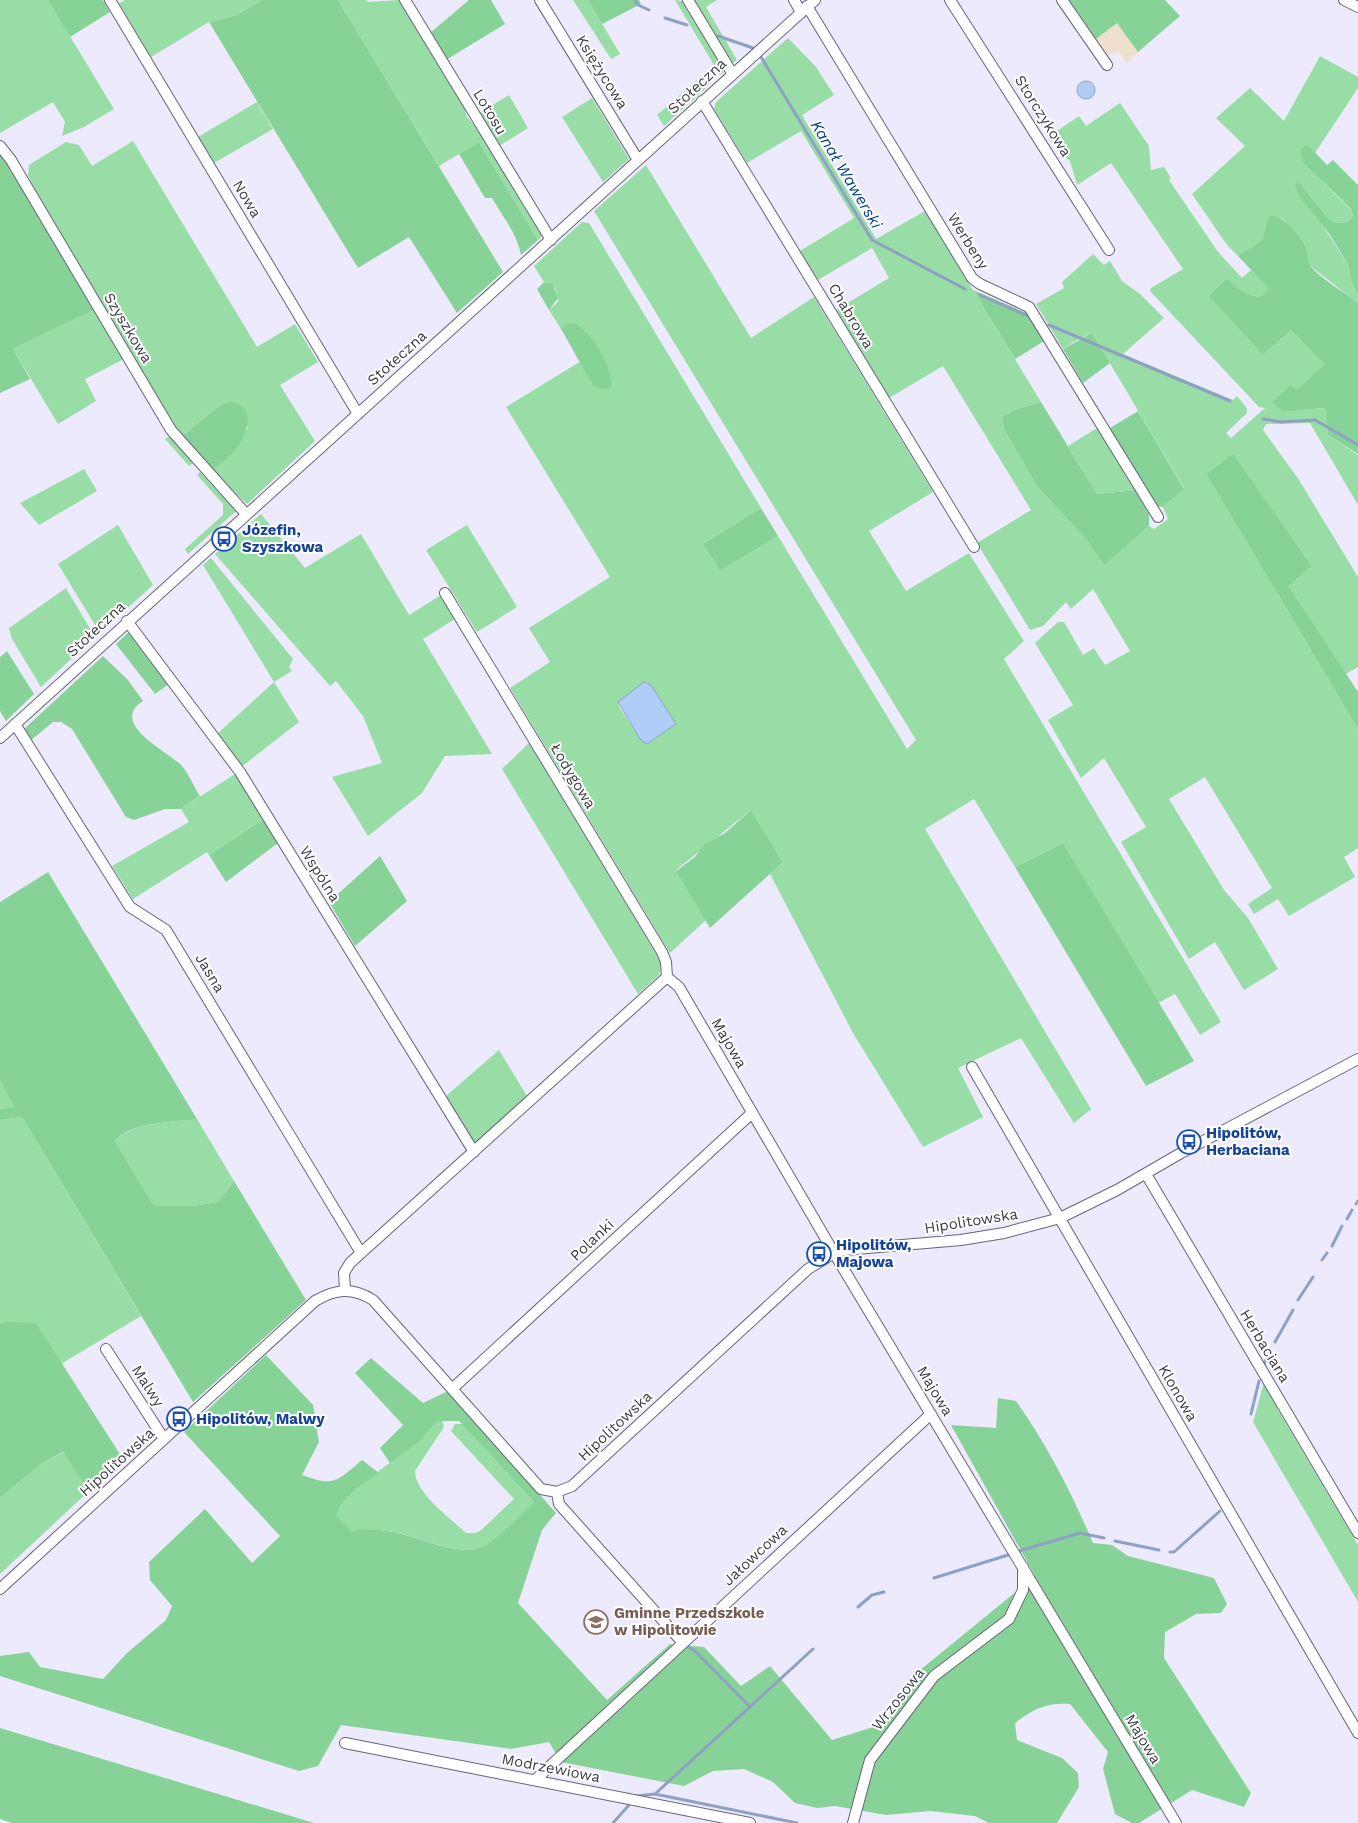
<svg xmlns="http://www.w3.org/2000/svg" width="1358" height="1823" font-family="'Work Sans',sans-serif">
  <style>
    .industrial { fill: #efe0cd }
    .green { fill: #98dda6; fill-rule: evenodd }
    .forest { fill: #87d397 }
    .water { fill: #b0cdf8; stroke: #8ea1c2 }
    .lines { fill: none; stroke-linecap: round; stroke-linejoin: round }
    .stream { stroke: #8ea1c2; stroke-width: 3 }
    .minor-casing { stroke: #686578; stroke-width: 12 }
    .minor { stroke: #fff; stroke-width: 10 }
    .labels { text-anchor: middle; stroke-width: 4; stroke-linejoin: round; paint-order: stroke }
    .street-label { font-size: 15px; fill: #3d3b44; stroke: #fff }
    .transit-label { font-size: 15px; font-weight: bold; fill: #164399; stroke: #fff; text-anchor: start }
    .education-label { font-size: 15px; font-weight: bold; fill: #785e54; stroke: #fff; text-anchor: start }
    .water-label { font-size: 16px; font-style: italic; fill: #023f90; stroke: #fff }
  </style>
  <rect width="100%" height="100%" fill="#eceafc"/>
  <path class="industrial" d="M 1117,23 L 1138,52 L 1127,63 L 1118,51 L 1107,55 L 1096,39 Z"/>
  <path class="green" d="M 0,0 L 48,0 L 114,109 L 84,127 L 62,136 L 65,122 L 53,102 L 0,133 Z
    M 125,0 L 262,0 L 237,15 L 209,22 L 151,57 L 119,3 Z
    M 338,0 L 366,0 L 368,2 L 399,0 L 450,85 L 462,101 L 467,117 L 481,133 L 543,235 L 538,240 L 479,142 L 439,166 Z
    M 573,0 L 588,0 L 620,54 L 611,59 Z
    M 675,0 L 683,1 L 727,69 L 720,75 Z
    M 694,0 L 717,0 L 706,7 L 737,60 L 733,63 L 728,59 Z
    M 788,38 L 816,67 L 834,95 L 802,115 L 876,239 L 925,211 L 1041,402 L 1013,410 L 1002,417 L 1004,429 L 1036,485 L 1086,539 L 1104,566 L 1149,526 L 1154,529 L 1168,519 L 1163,507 L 1184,488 L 1092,333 L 1075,341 L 1063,349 L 1036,304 L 1064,288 L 1062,282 L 1093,254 L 1104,265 L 1110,261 L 1122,281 L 1140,294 L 1164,318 L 1123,354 L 1233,400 L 1237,396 L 1247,408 L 1247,413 L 1226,433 L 1231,438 L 1265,408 L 1259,407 L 1150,291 L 1151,288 L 1183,269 L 1111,163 L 1077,185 L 1070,161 L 1062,155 L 1048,137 L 1079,116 L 1086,126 L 1120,103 L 1149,146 L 1151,170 L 1164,167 L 1171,178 L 1169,180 L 1218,252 L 1242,278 L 1251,270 L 1270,289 L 1261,297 C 1245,295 1238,289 1227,278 L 1208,296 L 1263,355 L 1291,330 L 1326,364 L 1297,391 L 1283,412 L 1325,408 L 1328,435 L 1358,455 L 1358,505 L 1310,423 L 1266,424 L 1263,430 L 1299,480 L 1358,577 L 1358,667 L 1346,674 L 1289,586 L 1312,566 L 1233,455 L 1206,474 L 1358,729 L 1358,848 L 1344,857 L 1355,877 L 1289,916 L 1278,899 L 1254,914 L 1248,904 L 1272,888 L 1205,777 L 1169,799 L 1224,890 L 1248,918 L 1278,969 L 1244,990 L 1215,942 L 1189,959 L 1121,842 L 1146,827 L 1104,758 L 1081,778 L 1048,720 L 1073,705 L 1035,643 L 1058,622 L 1064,622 L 1083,655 L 1094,648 L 1105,665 L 1130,651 L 1093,589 L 1071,609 L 1066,602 L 1043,626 L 1030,630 L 977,543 L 1031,510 L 943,366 L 889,398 L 836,310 L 889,278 L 872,248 L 818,280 L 800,251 L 854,218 L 801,131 L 747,163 L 714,109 L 716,102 Z
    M 1320,56 L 1358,77 L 1358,88 L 1315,153 L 1307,145 L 1304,164 L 1350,209 L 1353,216 L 1347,222 L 1335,223 L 1327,217 L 1299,182 L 1295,184 L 1348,264 L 1351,281 L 1358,294 L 1358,303 L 1309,265 C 1304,241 1299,237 1282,219 L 1267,222 L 1262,240 L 1238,256 L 1227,245 L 1192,194 L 1245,146 L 1216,118 L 1250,88 L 1284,121 Z
    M 702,76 L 706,88 L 664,126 L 657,115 Z
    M 509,95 L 528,128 L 499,146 L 479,113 Z
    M 592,98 L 629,159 L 603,182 L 562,117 Z
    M 257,102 L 273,129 L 214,163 L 198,137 Z
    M 133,141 L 257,347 L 295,324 L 318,362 L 280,385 L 315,441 L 247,504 L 212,470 L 236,449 L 248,427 L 223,403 L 181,437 L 39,199 L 28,175 L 29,165 L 66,142 L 79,145 L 92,166 Z
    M 646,165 L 751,338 L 814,297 L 933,492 L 869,531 L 906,591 L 969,553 L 1024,641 L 1004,659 L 1221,1022 L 1200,1035 L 1175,994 L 1158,1003 L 1063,843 L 1015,867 L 974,799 L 925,829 L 1091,1109 L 1074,1123 L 1021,1038 L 958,1068 L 983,1117 L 923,1147 L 853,1033 L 770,874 L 783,862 L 751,810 L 676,870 L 706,920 L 670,953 L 510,688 L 550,662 L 529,628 L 610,577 L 506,407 L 581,361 L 592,385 L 567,324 L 561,329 L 549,310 L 558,302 L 555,288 L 549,282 L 544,282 L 534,266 L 582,222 L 589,223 L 761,508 L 703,544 L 720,571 L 778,536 L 907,749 L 916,740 L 594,211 ZM 647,682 L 676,724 L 647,743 L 640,739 L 618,705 Z
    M 94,310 L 124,359 L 85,379 L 96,401 L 58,424 L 13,349 Z
    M 1097,428 L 1135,490 L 1097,494 L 1068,446 Z
    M 170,436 L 193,463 L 189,466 L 165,439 Z
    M 84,469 L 97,491 L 39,525 L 20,503 Z
    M 200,472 L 236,511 L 188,554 L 185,549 L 223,515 L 223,504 L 197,475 Z
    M 261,514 L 305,568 L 361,534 L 409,615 L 441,595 L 455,619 L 423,639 L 492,754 L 445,756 L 422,793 L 368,836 L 332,777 L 382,763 L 363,716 L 336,681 L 330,686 L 215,554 Z
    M 118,525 L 153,585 L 100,633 L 58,564 Z
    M 467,525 L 517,607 L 477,632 L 426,550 Z
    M 211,558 L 293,659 L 289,667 L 292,671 L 274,682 L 299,722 L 240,768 L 217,734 L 274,682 L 203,565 Z
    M 66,588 L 95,637 L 41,687 L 12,639 L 9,628 Z
    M 529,743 L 662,964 L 659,975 L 638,994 L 502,769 Z
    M 235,774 L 264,819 L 209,855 L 207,852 L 133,899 L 112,866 L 189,822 L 181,809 Z
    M 499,1050 L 527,1096 L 475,1143 L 446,1096 Z
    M 0,1081 L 16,1107 L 0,1109 Z
    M 22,1117 L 141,1316 L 61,1364 L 36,1323 L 0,1323 L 0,1120 Z
    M 197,1119 L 234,1181 L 218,1202 L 192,1206 L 154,1206 L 115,1141 C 134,1121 171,1123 197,1119 Z
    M 1264,1382 L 1278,1410 L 1358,1545 L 1358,1602 L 1253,1422 Z
    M 438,1421 L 442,1421 L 444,1427 L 415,1471 C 415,1493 450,1518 466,1533 L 475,1533 L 480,1531 L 514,1499 L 451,1431 L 455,1424 L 462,1424 L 534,1502 C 522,1513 495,1541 482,1547 C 457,1557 418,1536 393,1532 C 379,1529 364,1529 351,1532 L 337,1516 C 339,1496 402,1455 419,1441 C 426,1435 432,1428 438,1421 Z
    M 64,1452 L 89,1491 L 0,1574 L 0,1498 L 41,1464 Z"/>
  <path class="forest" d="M 48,0 L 103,0 L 110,12 L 70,37 Z
    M 262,0 L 338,0 L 503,272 L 457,313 L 409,237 L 358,268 L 209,22 L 237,15 Z
    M 469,0 L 491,0 L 505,24 L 446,60 L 430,33 Z
    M 588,0 L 639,0 L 641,4 L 602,24 Z
    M 1069,0 L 1165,0 L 1180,16 L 1138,52 L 1117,23 L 1096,39 Z
    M 479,142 L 538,240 L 521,255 C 517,234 503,217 492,198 L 485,198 L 459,154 Z
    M 1307,144 L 1327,165 L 1333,160 L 1358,185 L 1358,294 L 1351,281 L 1348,264 L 1330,235 L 1298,194 L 1295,184 L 1299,182 L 1327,217 L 1335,223 L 1347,222 L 1353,216 L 1350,208 L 1304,164 L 1300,150 Z
    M 0,150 L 94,310 L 13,349 L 30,379 L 0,393 Z
    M 1271,216 C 1284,216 1302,237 1306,249 C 1308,256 1307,262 1312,268 C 1324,281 1343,291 1358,303 L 1358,454 L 1328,435 L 1325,408 L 1283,412 L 1272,402 L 1291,385 L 1297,390 L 1325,364 L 1291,330 L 1263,355 L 1208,296 L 1227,278 C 1238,289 1245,295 1261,297 L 1269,289 L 1238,256 L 1262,240 L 1267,222 Z
    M 544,282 L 552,283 L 558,298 L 549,310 L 537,289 Z
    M 973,290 L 1029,314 L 1044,341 L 1015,359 Z
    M 574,323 C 593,333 610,364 612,385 L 609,389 C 603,390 598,389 593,385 C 591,383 566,337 561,329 L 567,324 Z
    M 1092,333 L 1110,363 L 1083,383 L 1063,349 Z
    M 231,402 C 257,406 248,434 236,449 C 230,457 220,464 212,470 L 181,437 L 223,403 Z
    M 1041,402 L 1097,494 L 1135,490 L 1149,514 L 1149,526 L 1104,566 L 1086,539 L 1036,485 L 1004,429 L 1002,417 L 1013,410 Z
    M 1138,411 L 1184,489 L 1163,507 L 1157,506 L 1110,428 Z
    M 1233,454 L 1312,566 L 1289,586 L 1358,692 L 1358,729 L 1206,474 Z
    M 761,508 L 778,536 L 720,571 L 703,544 Z
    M 131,630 L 169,684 L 155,694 L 116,644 Z
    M 7,651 L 34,694 L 6,721 L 0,711 L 0,657 Z
    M 103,656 L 128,680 L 143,701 C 107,724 171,753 182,766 C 189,774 194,787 200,796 L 181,809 L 165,809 L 134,820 L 126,817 L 72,729 L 61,722 L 53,722 L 30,741 L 23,730 Z
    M 751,810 L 783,862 L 710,928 L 676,871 L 695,857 L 705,844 L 725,833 Z
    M 264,819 L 278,843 L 226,882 L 209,855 Z
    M 1063,843 L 1194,1061 L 1146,1086 L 1015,867 Z
    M 380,856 L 407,901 L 355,946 L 329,902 Z
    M 48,872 L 197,1119 C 172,1123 132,1121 115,1141 L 154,1206 L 192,1206 L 218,1202 L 234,1181 L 306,1300 L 193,1402 L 22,1117 L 0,1120 L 0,1109 L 15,1107 L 0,1081 L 0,902 Z
    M 6,1322 L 36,1323 L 125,1462 L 89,1491 L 63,1452 L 41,1464 L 0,1498 L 0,1323 Z
    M 266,1355 L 313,1405 L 319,1442 L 302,1475 C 334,1487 336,1482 362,1460 L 379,1473 C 367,1480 338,1502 337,1516 L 351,1531 C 364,1529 379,1529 392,1532 C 418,1536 456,1557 482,1547 C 495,1541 522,1513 534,1502 L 459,1421 L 438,1421 L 421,1440 L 390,1463 L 380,1448 L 403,1425 L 355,1373 L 371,1358 L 423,1403 L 448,1391 L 556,1513 L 542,1530 L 518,1603 L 607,1700 L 670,1644 L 704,1647 L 741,1686 L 770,1666 L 832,1740 L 886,1723 L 914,1675 L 1035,1576 L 951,1425 L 996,1428 L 998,1398 L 1016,1401 C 1047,1445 1072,1493 1093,1543 L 1112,1545 L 1128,1556 L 1214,1578 L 1227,1604 L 1221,1613 L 1196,1614 L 1165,1632 L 1164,1658 L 1251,1793 L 1244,1807 L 1192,1790 L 1139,1823 L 1132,1823 L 1115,1814 L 1103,1769 L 1108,1752 L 1070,1704 C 1047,1702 1033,1709 1015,1723 L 1017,1740 L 1062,1758 L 1078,1773 L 1079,1787 L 1057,1823 L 989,1823 L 975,1816 L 930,1811 L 886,1815 L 835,1806 L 817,1808 L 795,1803 L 773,1782 L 744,1769 L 713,1771 L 684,1786 L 561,1762 L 549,1742 L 511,1749 L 341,1725 L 318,1766 L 299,1771 L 0,1676 L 0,1656 L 29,1652 L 40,1667 L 103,1679 L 127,1653 L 166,1620 L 172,1606 L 150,1580 L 149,1562 L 205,1509 L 252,1563 L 280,1536 L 184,1432 Z
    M 0,1728 L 314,1823 L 12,1823 L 0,1819 Z"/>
  <path class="water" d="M1077 90a9 9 0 1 1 18 0a9 9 0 1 1-18 0Z
    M 644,682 L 651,685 L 676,724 L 647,744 L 640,739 L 618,702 Z"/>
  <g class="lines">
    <path class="stream" d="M 635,0 L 638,5 L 649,10
      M 665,18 L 687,25
      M 718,36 L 753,48
      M 761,57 L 872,240 L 965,289
      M 980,295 L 1028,316
      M 1049,325 L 1230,401
      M 1263,419 L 1281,422 L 1315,420 L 1358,445
      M 1356,1204 L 1358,1201
      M 1347,1219 L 1352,1210
      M 1332,1246 L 1342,1226
      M 1322,1260 L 1327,1253
      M 1298,1300 L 1313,1277
      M 1275,1342 L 1293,1310
      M 1263,1366 L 1270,1351
      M 1251,1414 L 1259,1381
      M 1115,1541 L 1159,1550
      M 1019,1551 L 1080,1533 L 1104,1538
      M 1170,1552 L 1174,1552 L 1220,1511
      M 934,1578 L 1008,1555
      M 858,1607 L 872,1595 L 884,1592
      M 687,1646 L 695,1651 L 750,1707
      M 655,1794 L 813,1649
      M 636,1796 L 655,1794 L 797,1823
      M 613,1823 L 629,1805"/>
    <g class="minor-casing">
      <path id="minor" d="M 110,0 L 358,414
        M 405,0 L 551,240
        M 540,0 L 638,160
        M 688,0 L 732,73
        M 794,0 L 801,12
        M 950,0 L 1109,250
        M 1062,0 L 1107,65
        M 1344,0 L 1358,7
        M 807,6 L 972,278 L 980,284 L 1029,307 L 1158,517
        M 702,101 L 974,547
        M 0,146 L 11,160 L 171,430 L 246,514
        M 445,593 L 662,952 L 666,962 L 667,977
        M 127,621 L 240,772 L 474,1152
        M 15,724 L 130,907 L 166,930 L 361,1253
        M 0,738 L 815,0
        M 667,977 L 679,987 L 834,1253 L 1176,1823
        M 972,1067 L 1358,1733
        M 1146,1174 L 1358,1533
        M 345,1290 L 344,1273 L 350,1263 L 667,977
        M 106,1349 L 164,1439
        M 452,1389 L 752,1113
        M 557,1492 L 559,1504 L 683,1643
        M 0,1589 L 315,1301 C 335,1289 352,1287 373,1300 L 541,1489 L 557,1492 L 572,1486 L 808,1269 L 834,1253 L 844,1250 L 961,1240 L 1004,1233 L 1060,1218 L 1117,1190 L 1181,1153 L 1358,1059
        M 345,1743 L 750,1823
        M 535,1780 L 931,1414
        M 853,1823 L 870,1760 L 934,1676 L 1009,1619 L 1023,1590 L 1023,1567"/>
    </g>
    <use href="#minor" class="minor"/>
  </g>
  <defs>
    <g id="bus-ring" transform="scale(1.25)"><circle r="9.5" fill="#fff" stroke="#1a4fb4" stroke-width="1.5"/><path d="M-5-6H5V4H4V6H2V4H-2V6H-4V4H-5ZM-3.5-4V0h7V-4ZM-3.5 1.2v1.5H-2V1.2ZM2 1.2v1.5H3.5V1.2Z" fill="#1a4fb4"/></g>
    <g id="school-ring" transform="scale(1.25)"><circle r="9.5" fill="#fff" stroke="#8d6e63" stroke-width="1.5"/><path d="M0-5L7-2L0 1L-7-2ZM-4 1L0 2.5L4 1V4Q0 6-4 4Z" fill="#8d6e63"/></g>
  </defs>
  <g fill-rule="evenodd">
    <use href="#bus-ring" x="224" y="539"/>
    <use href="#bus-ring" x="1189" y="1142"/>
    <use href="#bus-ring" x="819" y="1254"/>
    <use href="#bus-ring" x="179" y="1419"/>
    <use href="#school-ring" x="596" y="1622"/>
  </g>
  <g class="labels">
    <g class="street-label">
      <text transform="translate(602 72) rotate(58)" y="5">Księżycowa</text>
      <text transform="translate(697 86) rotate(-43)" y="5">Stołeczna</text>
      <text transform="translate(490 112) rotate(59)" y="5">Lotosu</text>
      <text transform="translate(1043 116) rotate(58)" y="5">Storczykowa</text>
      <text transform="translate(247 199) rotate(59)" y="5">Nowa</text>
      <text transform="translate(968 241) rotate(58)" y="5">Werbeny</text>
      <text transform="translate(851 316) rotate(59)" y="5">Chabrowa</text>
      <text transform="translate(128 328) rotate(59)" y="5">Szyszkowa</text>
      <text transform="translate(397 358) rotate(-42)" y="5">Stołeczna</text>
      <text transform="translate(96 629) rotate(-43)" y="5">Stołeczna</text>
      <text transform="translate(573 776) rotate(59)" y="5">Łodygowa</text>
      <text transform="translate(320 874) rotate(58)" y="5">Wspólna</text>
      <text transform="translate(210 973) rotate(59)" y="5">Jasna</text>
      <text transform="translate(729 1043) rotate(60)" y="5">Majowa</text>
      <text transform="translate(971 1221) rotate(-9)" y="5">Hipolitowska</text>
      <text transform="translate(592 1240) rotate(-43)" y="5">Polanki</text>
      <text transform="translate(1265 1346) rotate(59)" y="5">Herbaciana</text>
      <text transform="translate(148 1386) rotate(57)" y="5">Malwy</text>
      <text transform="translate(935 1391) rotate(59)" y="5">Majowa</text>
      <text transform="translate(1178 1393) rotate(60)" y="5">Klonowa</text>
      <text transform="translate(615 1426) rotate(-43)" y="5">Hipolitowska</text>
      <text transform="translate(117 1462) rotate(-42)" y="5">Hipolitowska</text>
      <text transform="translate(755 1555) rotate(-43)" y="5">Jałowcowa</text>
      <text transform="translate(898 1699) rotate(-52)" y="5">Wrzosowa</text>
      <text transform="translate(1143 1739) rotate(59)" y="5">Majowa</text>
      <text transform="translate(551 1768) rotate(11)" y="5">Modrzewiowa</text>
    </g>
    <g class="transit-label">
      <text x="242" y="535">Józefin,<tspan x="242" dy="17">Szyszkowa</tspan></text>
      <text x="1206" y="1138">Hipolitów,<tspan x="1206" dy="17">Herbaciana</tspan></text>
      <text x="836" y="1250">Hipolitów,<tspan x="836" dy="17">Majowa</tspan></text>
      <text x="196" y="1424">Hipolitów, Malwy</text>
    </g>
    <g class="education-label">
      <text x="614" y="1618">Gminne Przedszkole<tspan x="614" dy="17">w Hipolitowie</tspan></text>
    </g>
    <g class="water-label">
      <text transform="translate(847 174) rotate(59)" y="6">Kanał Wawerski</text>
    </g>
  </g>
</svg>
